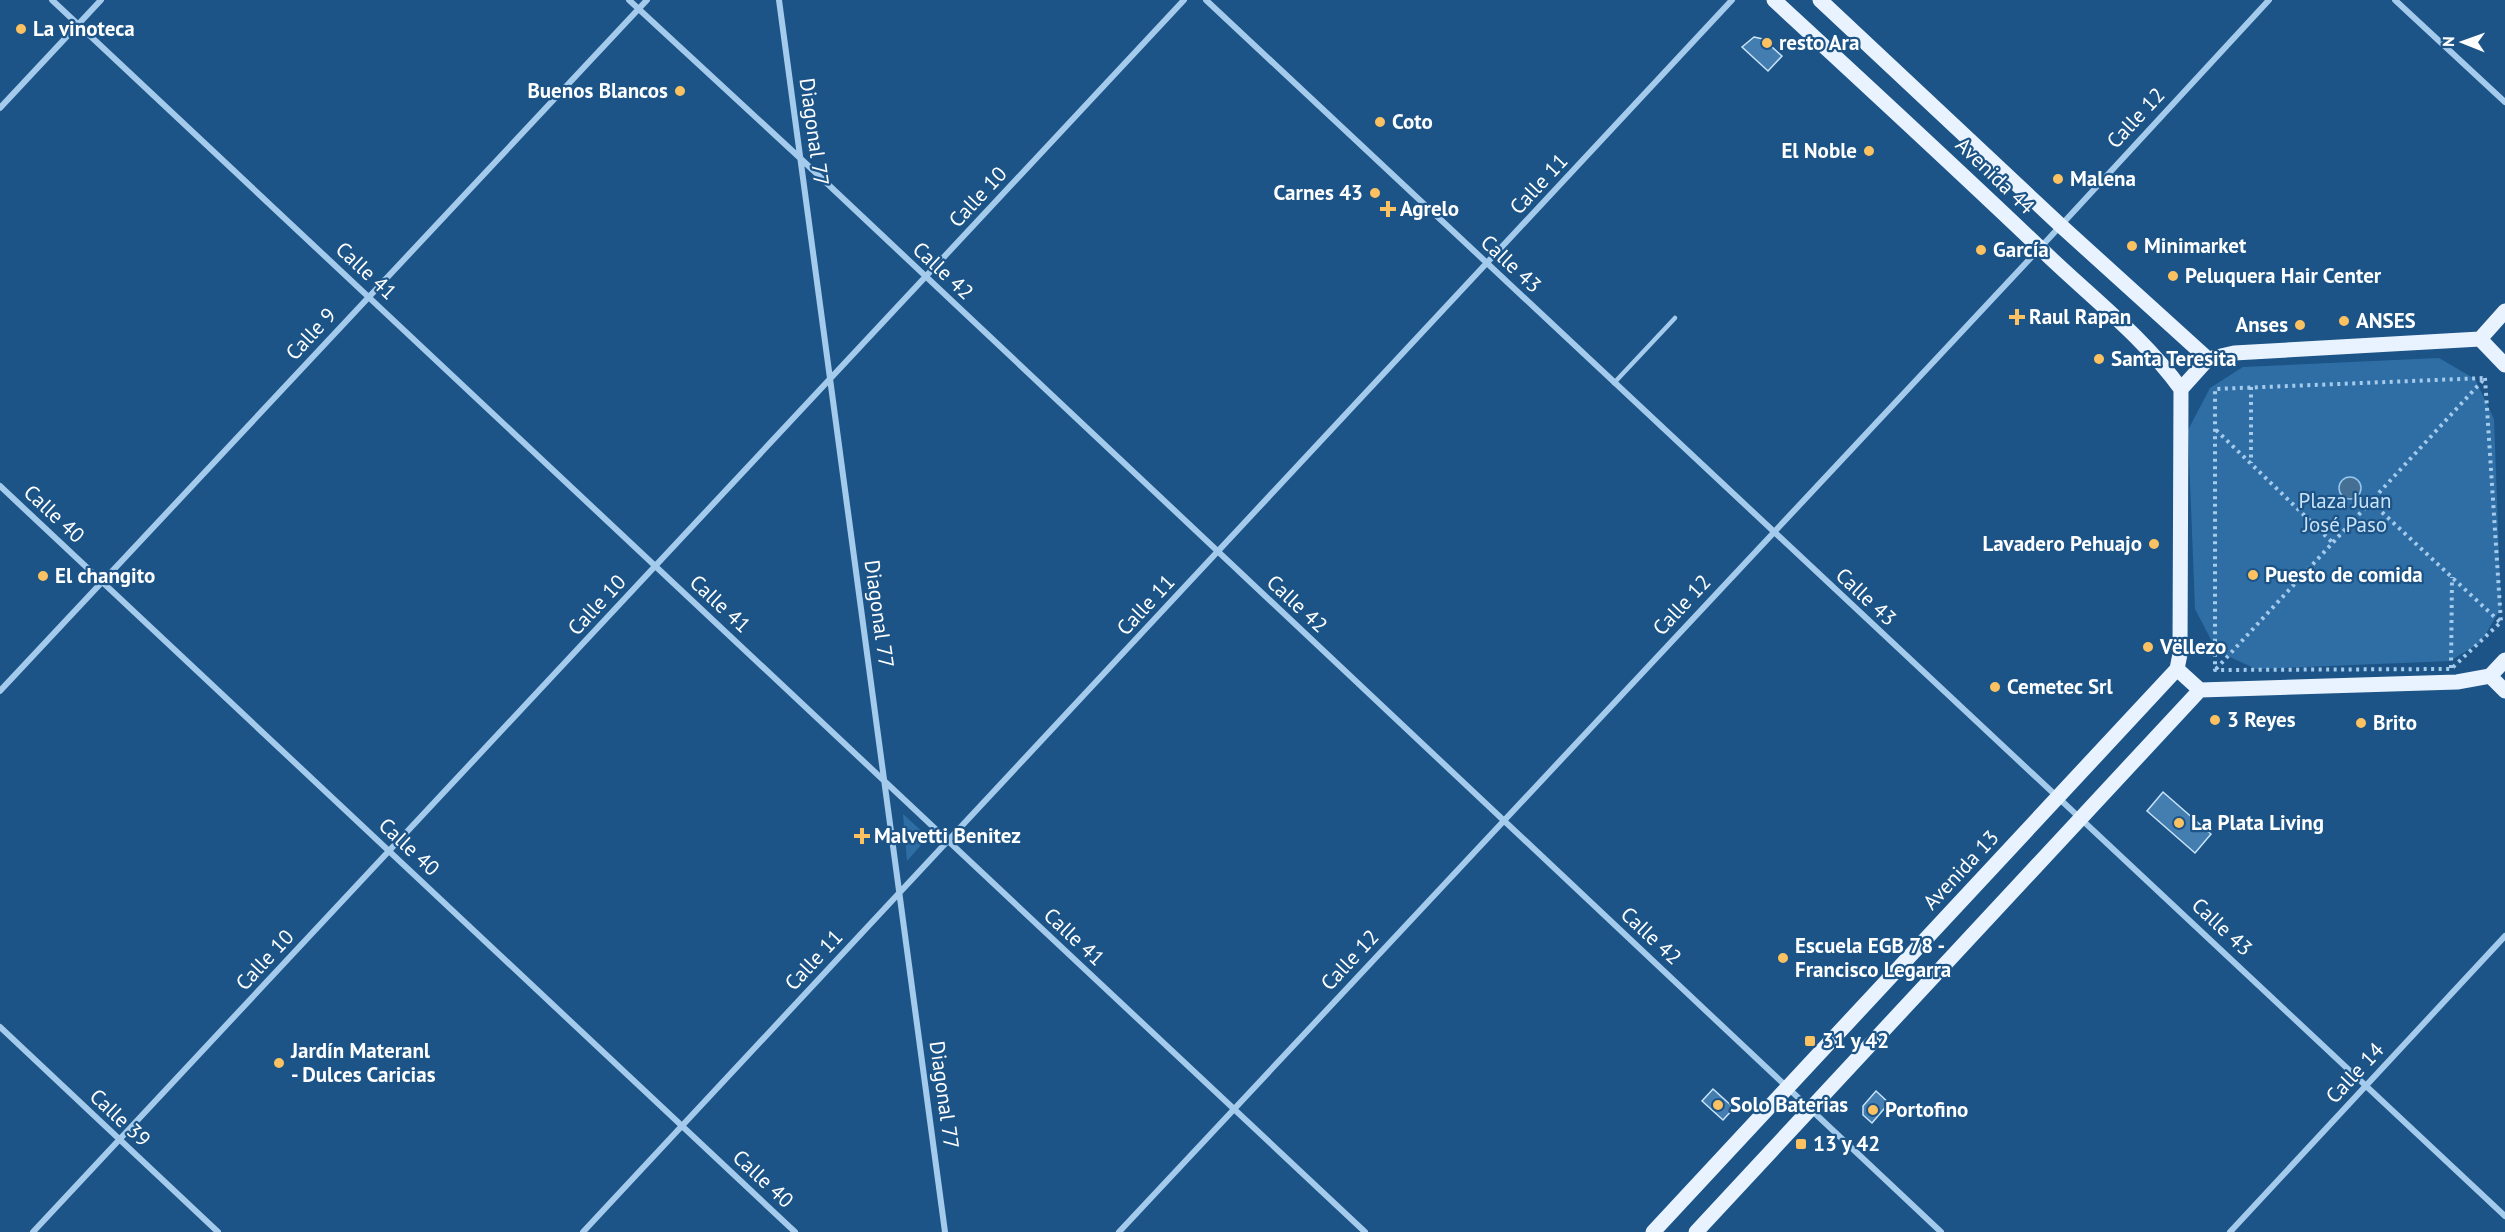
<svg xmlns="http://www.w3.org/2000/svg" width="2505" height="1232" font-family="'PT Sans',sans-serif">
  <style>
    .green { fill: #2f6ea5 }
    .water { fill: #466f94; stroke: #97c7ee; stroke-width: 1.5 }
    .building { fill: #447eb0; stroke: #c9e3f9; stroke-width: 1.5 }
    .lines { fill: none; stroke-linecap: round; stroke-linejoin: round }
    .path { stroke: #a4caec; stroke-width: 4; stroke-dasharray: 3 4.5; stroke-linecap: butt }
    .service { stroke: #a4caec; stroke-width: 4.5 }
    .minor { stroke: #a4caec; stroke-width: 6 }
    .primary { stroke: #e9f3ff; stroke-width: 15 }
    .poi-dot { fill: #fcc261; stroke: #1c5487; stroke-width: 2 }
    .labels { text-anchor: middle; stroke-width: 4.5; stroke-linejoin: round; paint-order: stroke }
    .poi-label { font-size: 21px; font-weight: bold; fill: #fff; stroke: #1c5487; text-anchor: start }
    .street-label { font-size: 21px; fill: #fff; stroke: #1c5487 }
    .park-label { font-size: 21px; fill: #c9e3f9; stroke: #1c5487 }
  </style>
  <rect width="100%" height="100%" fill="#1c5487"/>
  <path class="green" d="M 2439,358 L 2475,379 L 2494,419 L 2501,608 L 2481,642 L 2450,661 L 2256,669 L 2217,651 L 2195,609 L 2188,430 L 2210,388 L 2243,367 Z
    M 903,814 L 928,837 L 907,861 Z"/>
  <path class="water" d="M2339 488a11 11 0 1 1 22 0a11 11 0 1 1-22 0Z"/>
  <path class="building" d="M 1754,37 L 1763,39 L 1782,56 L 1768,71 L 1742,47 Z
    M 2163,792 L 2211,834 L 2195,853 L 2147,811 Z
    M 1713,1089 L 1734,1108 L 1723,1120 L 1702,1101 Z
    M 1876,1091 L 1889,1103 L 1872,1123 L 1863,1115 L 1863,1106 Z"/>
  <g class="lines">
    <path class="path" d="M 2485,378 L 2501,622 L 2451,669 L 2215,670 L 2215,389 Z
      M 2251,387 L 2251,463
      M 2216,430 L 2333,543
      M 2371,502 L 2500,622
      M 2451,668 L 2452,577
      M 2216,669 L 2485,378"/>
    <path class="service" d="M 1614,383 L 1675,318"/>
    <path class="minor" d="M 52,0 L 1365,1232
      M 629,0 L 800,158 L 1941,1232
      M 779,0 L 945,1232
      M 1206,0 L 2505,1216
      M 2395,0 L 2505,102
      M 0,108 L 101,0
      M 0,486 L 795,1232
      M 0,691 L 647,0
      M 0,1027 L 218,1232
      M 33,1232 L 1184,0
      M 583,1232 L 1732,0
      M 1119,1232 L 2040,248 L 2269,0
      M 2230,1232 L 2505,936"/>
    <path class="primary" d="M 1774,0 C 1863,82 1952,164 2040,248 C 2087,294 2142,335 2181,389
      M 1820,0 L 2059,224 L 2208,359
      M 2480,339 L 2505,311
      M 2177,669 L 2180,654 L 2181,389 L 2208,359 L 2234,353 L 2480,339 L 2505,365
      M 2177,669 L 2200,690 L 2457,682 L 2490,676 L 2505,660
      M 2490,676 L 2505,691
      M 1653,1232 L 2177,669
      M 1696,1232 L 2200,690"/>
  </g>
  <g class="poi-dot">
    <circle cx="21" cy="29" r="6"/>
    <circle cx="1767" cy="43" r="6"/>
    <circle cx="680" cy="91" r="6"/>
    <circle cx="1380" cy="122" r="6"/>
    <circle cx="1869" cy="151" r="6"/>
    <circle cx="2058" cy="179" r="6"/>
    <circle cx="1375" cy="193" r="6"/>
    <path d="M1385 200h6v6h6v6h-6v6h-6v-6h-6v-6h6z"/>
    <circle cx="2132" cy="246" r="6"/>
    <circle cx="1981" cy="250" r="6"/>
    <circle cx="2173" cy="276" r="6"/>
    <path d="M2014 308h6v6h6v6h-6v6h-6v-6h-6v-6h6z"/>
    <circle cx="2344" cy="321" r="6"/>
    <circle cx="2300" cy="325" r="6"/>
    <circle cx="2099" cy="359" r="6"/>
    <circle cx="2154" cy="544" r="6"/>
    <circle cx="2253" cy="575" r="6"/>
    <circle cx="43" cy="576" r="6"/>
    <circle cx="2148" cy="647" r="6"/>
    <circle cx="1995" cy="687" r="6"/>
    <circle cx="2215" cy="720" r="6"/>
    <circle cx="2361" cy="723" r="6"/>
    <circle cx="2179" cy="823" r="6"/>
    <path d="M859 827h6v6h6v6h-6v6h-6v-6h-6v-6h6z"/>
    <circle cx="1783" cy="958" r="6"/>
    <rect x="1804" y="1035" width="12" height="12" rx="3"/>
    <circle cx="279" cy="1063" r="6"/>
    <circle cx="1718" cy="1105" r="6"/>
    <circle cx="1873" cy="1110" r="6"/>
    <rect x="1795" y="1138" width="12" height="12" rx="3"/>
  </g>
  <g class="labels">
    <g class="poi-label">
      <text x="33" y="36">La vinoteca</text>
      <text x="1779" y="50">resto Ara</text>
      <text x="668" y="98" text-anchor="end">Buenos Blancos</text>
      <text x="1392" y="129">Coto</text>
      <text x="1857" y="158" text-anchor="end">El Noble</text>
      <text x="2070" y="186">Malena</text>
      <text x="1363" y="200" text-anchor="end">Carnes 43</text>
      <text x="1400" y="216">Agrelo</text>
      <text x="2144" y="253">Minimarket</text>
      <text x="1993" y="257">García</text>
      <text x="2185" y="283">Peluquera Hair Center</text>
      <text x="2029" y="324">Raul Rapan</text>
      <text x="2356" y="328">ANSES</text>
      <text x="2288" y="332" text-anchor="end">Anses</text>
      <text x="2111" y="366">Santa Teresita</text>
      <text x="2142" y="551" text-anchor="end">Lavadero Pehuajo</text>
      <text x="2265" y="582">Puesto de comida</text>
      <text x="55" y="583">El changito</text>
      <text x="2160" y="654">Vëllezo</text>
      <text x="2007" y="694">Cemetec Srl</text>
      <text x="2227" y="727">3 Reyes</text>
      <text x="2373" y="730">Brito</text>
      <text x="2191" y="830">La Plata Living</text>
      <text x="874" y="843">Malvetti Benitez</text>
      <text x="1795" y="953">Escuela EGB 78 -<tspan x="1795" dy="24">Francisco Legarra</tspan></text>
      <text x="1822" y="1048">31 y 42</text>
      <text x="291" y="1058">Jardín Materanl<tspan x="291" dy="24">- Dulces Caricias</tspan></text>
      <text x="1730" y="1112">Solo Baterias</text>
      <text x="1885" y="1117">Portofino</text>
      <text x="1813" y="1151">13 y 42</text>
    </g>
    <g class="street-label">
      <text transform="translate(2136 118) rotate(-47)" y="7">Calle 12</text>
      <text transform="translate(814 132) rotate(82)" y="7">Diagonal 77</text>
      <text transform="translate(1995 176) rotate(44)" y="7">Avenida 44</text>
      <text transform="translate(1539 184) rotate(-47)" y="7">Calle 11</text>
      <text transform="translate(978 197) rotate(-47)" y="7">Calle 10</text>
      <text transform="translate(1511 264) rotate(43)" y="7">Calle 43</text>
      <text transform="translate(366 271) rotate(43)" y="7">Calle 41</text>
      <text transform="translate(943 271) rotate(43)" y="7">Calle 42</text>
      <text transform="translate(311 334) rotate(-47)" y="7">Calle 9</text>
      <text transform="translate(54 514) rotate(43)" y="7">Calle 40</text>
      <text transform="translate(1866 597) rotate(43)" y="7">Calle 43</text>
      <text transform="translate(720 604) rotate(43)" y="7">Calle 41</text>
      <text transform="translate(1297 604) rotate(43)" y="7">Calle 42</text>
      <text transform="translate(597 605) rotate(-47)" y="7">Calle 10</text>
      <text transform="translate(1146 605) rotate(-47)" y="7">Calle 11</text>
      <text transform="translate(1682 605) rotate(-47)" y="7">Calle 12</text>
      <text transform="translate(879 614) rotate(82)" y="7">Diagonal 77</text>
      <text transform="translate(409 847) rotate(43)" y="7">Calle 40</text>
      <text transform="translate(1961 870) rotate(-47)" y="7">Avenida 13</text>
      <text transform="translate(2222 927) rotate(43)" y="7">Calle 43</text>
      <text transform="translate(1651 936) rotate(43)" y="7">Calle 42</text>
      <text transform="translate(1074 937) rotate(43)" y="7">Calle 41</text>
      <text transform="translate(265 960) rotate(-47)" y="7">Calle 10</text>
      <text transform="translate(814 960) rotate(-47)" y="7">Calle 11</text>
      <text transform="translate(1350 960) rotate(-47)" y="7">Calle 12</text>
      <text transform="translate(2355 1073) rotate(-47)" y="7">Calle 14</text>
      <text transform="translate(944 1095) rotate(82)" y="7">Diagonal 77</text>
      <text transform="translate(120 1118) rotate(43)" y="7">Calle 39</text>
      <text transform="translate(763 1179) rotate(43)" y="7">Calle 40</text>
    </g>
    <g class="park-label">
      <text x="2345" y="508">Plaza Juan<tspan x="2345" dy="24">José Paso</tspan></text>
    </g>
  </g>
  <g transform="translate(2463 42) rotate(271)" stroke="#1c5487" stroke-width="4.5" paint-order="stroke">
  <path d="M0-4.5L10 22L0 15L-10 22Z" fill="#ffffff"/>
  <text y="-9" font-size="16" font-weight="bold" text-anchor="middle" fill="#ffffff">N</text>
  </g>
</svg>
